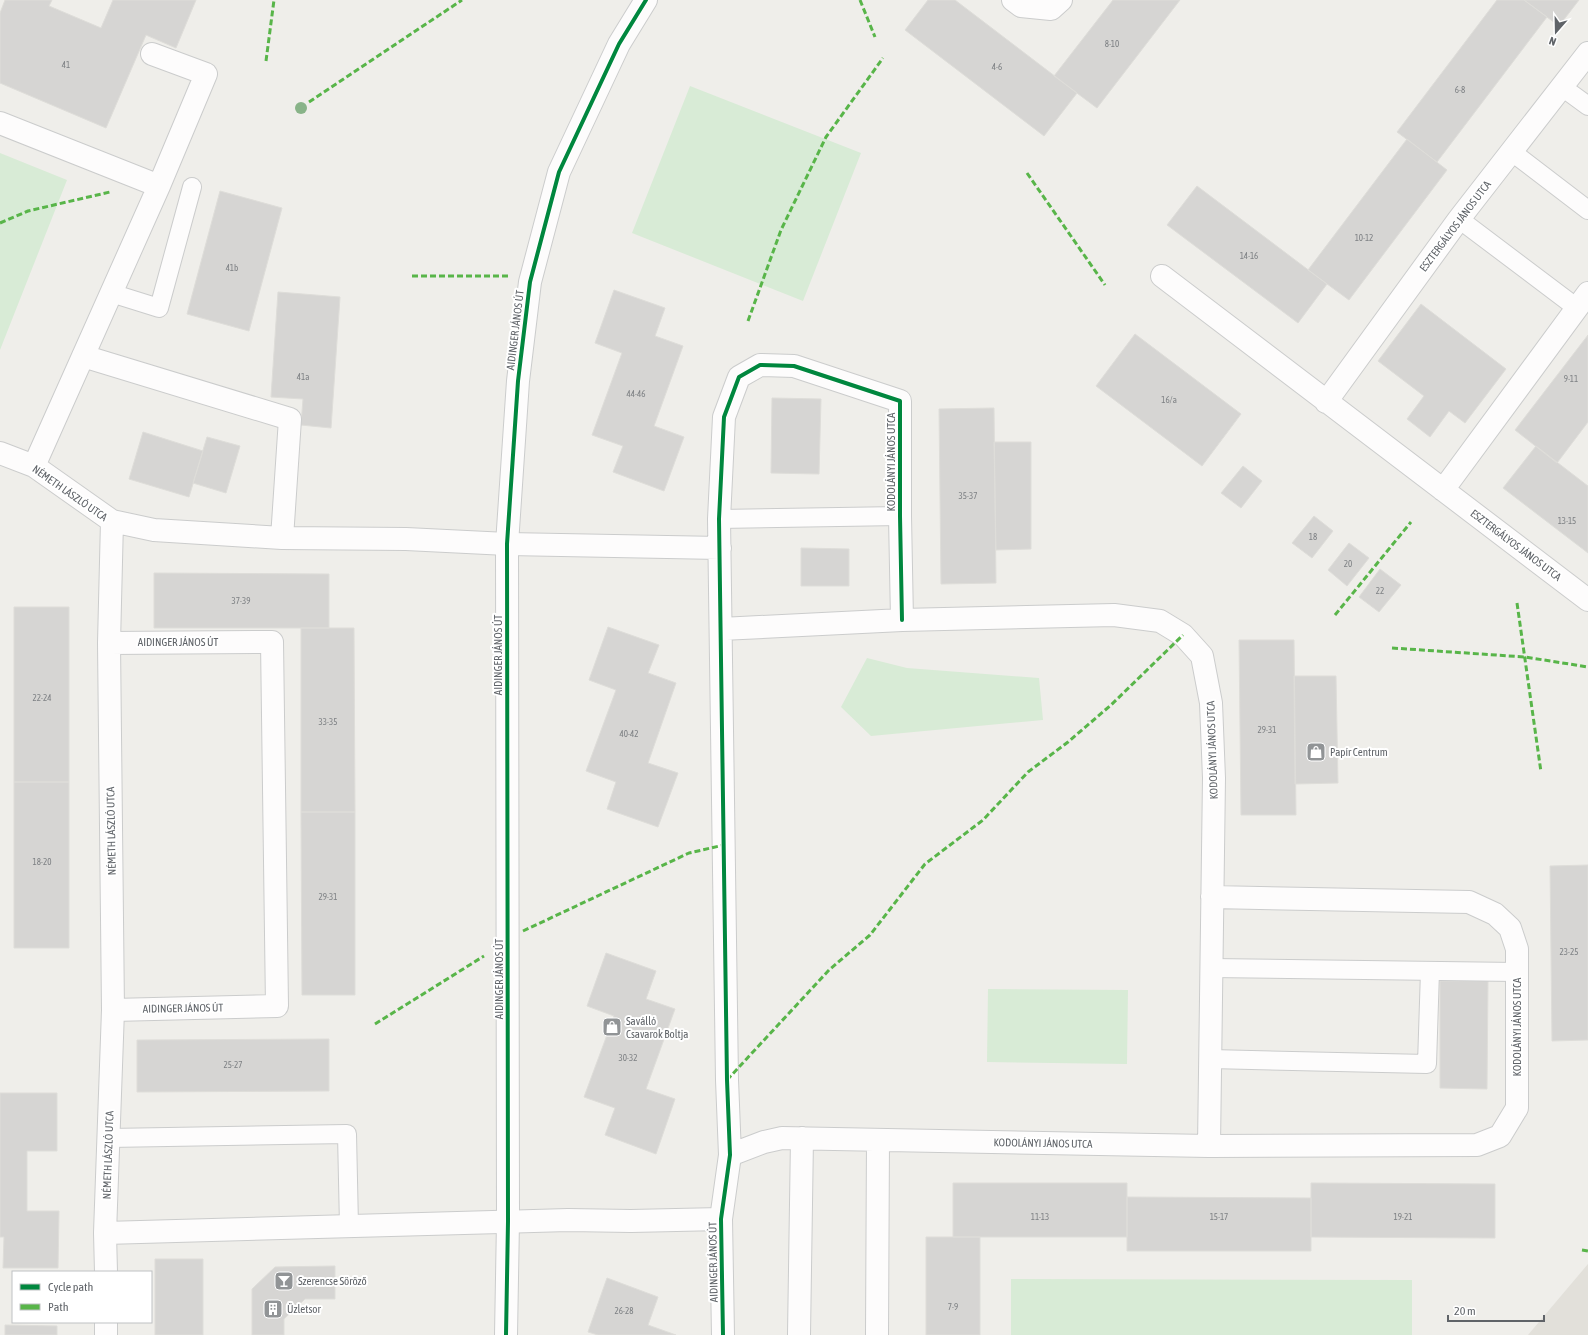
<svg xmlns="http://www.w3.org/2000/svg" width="1588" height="1335" font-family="'Asap Condensed',sans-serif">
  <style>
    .education { fill: #e2e0da }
    .green { fill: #d8ebd6 }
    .building { fill: #d6d5d3; stroke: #deddd9 }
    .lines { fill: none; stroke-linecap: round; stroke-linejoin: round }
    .service-casing { stroke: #cbcccc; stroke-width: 20 }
    .minor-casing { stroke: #cbcccc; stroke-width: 24 }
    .tertiary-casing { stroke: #cbcccc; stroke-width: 24 }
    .service { stroke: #fdfcfc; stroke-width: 18 }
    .minor { stroke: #fdfcfc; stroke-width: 22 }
    .tertiary { stroke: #fdfcfc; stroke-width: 22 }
    .quiet { stroke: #58b549; stroke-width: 3; stroke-dasharray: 6 3; stroke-linecap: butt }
    .cycleway-casing { stroke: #fff; stroke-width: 6 }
    .cycleway { stroke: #00873e; stroke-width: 4 }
    .tree { fill: #88b388 }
    .labels { text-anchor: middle; stroke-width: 4; stroke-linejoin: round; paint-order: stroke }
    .number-label { font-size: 9px; fill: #7e8184 }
    .street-label { font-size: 11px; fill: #5f6368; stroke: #fff }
    .poi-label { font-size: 11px; fill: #5f6368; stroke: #fff; text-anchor: start }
  </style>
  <rect width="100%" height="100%" fill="#efeeea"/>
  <path class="education" d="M 1588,1264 L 1588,1335 L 1528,1335 Z"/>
  <path class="green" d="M 690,86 L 861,153 L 803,301 L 632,233 Z
    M 0,153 L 67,180 L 0,350 Z
    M 867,658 L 907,668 L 1039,678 L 1043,720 L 871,736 L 841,707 Z
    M 988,989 L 1128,990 L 1127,1064 L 987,1062 Z
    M 1011,1279 L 1412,1280 L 1412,1335 L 1011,1335 Z"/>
  <path class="building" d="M 5,0 L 52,0 L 49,6 L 101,28 L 113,0 L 196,0 L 176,48 L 146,35 L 106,128 L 0,83 L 0,13 Z
    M 928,0 L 955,0 L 1077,93 L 1044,136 L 905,30 Z
    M 1113,0 L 1180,0 L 1097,108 L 1054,76 Z
    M 1497,0 L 1524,0 L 1547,17 L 1437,162 L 1397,132 Z
    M 1524,0 L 1579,0 L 1559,26 Z
    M 1407,139 L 1447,170 L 1349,300 L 1308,270 Z
    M 1197,186 L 1327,284 L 1298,323 L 1167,225 Z
    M 220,191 L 282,208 L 249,331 L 187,314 Z
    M 614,290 L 665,308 L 655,336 L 683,346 L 654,426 L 684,437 L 664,491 L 613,472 L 623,446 L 592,435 L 622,353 L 595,343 Z
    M 278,292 L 340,297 L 331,428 L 301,425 L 303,399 L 271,397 Z
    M 1421,304 L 1506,369 L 1465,423 L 1449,411 L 1430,437 L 1407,419 L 1424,396 L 1378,361 Z
    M 1135,334 L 1241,414 L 1202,466 L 1096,386 Z
    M 1588,335 L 1588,422 L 1557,463 L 1515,430 Z
    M 772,398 L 821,399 L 819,474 L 771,473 Z
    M 994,408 L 996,583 L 941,584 L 939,409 Z
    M 143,432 L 203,451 L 189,497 L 129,479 Z
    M 207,437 L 240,446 L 226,493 L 193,483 Z
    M 994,442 L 1031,442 L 1031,549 L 996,550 Z
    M 1536,446 L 1588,486 L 1588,553 L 1503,488 Z
    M 1243,466 L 1262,481 L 1241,508 L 1221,493 Z
    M 1314,516 L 1333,531 L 1312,558 L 1292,543 Z
    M 1349,543 L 1369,558 L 1347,586 L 1328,570 Z
    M 801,548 L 849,549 L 849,586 L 801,586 Z
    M 1380,569 L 1401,585 L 1379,612 L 1359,597 Z
    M 154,573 L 329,574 L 329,628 L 154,628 Z
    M 14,607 L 69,607 L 69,782 L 14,782 Z
    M 608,627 L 659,645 L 648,673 L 676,683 L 648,763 L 678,773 L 658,827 L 607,809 L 616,782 L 586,771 L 616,690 L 589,680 Z
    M 301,628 L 354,628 L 355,812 L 301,812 Z
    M 1239,640 L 1294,640 L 1296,815 L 1241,815 Z
    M 1294,676 L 1336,676 L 1338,783 L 1295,784 Z
    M 14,782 L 69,782 L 69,948 L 14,948 Z
    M 301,812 L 355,812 L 355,995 L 302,995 Z
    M 1588,865 L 1588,1040 L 1552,1041 L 1550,866 Z
    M 606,953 L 656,971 L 646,999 L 675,1009 L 646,1089 L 675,1099 L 656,1154 L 605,1135 L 615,1108 L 584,1097 L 614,1016 L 587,1006 Z
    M 1440,981 L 1488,981 L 1487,1089 L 1440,1088 Z
    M 329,1039 L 329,1091 L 137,1092 L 137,1040 Z
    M 0,1093 L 57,1093 L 57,1151 L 27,1151 L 27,1211 L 59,1211 L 58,1268 L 3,1268 L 4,1237 L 0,1237 Z
    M 953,1183 L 1127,1183 L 1127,1237 L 953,1237 Z
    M 1311,1183 L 1495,1184 L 1495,1238 L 1311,1237 Z
    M 1127,1197 L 1311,1198 L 1311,1251 L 1127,1251 Z
    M 926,1237 L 980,1237 L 980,1335 L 926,1335 Z
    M 155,1259 L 203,1259 L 203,1335 L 155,1335 Z
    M 335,1266 L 335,1299 L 305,1299 L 284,1319 L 284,1335 L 252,1335 L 252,1289 L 275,1267 Z
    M 607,1278 L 658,1297 L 648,1325 L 676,1335 L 598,1335 L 588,1332 Z
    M 5,1325 L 57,1326 L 57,1335 L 5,1335 Z"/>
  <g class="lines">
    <g class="service-casing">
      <path id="service" d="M 1562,87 L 1588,106
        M 1512,152 L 1588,210
        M 1459,219 L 1577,308
        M 111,293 L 159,308 L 192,187
        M 719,519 L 900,516
        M 1211,968 L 1516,972
        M 1210,1059 L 1427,1064 L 1430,971
        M 109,1138 L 347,1134 L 349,1226"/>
    </g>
    <g class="minor-casing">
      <path id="minor" d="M 1013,0 L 1021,6 L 1051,9 L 1061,0
        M 0,123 L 159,186
        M 1162,276 L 1588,600
        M 83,356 L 290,419 L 282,538
        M 1326,402 L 1459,219 L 1588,53
        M 0,453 L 34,466 L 112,521 L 109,643 L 113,1010 L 105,1233 L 106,1272
        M 34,466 L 159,186 L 206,74 L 152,54
        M 1443,490 L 1588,293
        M 112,521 L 154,530 L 282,538 L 406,539 L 507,544 L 720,548
        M 721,629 L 902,620 L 1114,615 L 1160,621 L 1183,635 L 1202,656 L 1211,703 L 1214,778 L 1209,1146
        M 109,643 L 272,642 L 277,1006 L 113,1010
        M 730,1155 L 764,1142 L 782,1138 L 1209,1146 L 1477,1145 L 1500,1136 L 1517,1108 L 1517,949 L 1510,928 L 1495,914 L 1469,902 L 1212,897
        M 105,1233 L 568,1220 L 631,1221 L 721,1219
        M 106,1322 L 106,1335
        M 723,1335 L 721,1219 L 730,1155 L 727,1080 L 719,519 L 724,417 L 739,377 L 760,365 L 794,366 L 900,401 L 900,516 L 902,620
        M 799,1335 L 802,1138
        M 877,1335 L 878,1140"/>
    </g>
    <g class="tertiary-casing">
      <path id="tertiary" d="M 506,1335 L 508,1221 L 507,544 L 518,381 L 530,282 L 559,172 L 619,44 L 646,0"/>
    </g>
    <use href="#service" class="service"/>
    <use href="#minor" class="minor"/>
    <use href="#tertiary" class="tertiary"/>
    <path class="quiet" d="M 860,0 L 875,37
      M 266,61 L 274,0
      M 309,102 L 462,0
      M 1027,173 L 1105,285
      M 0,223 L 28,211 L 110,192
      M 412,276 L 508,276
      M 748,321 L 781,230 L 826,137 L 883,58
      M 1517,603 L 1541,772
      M 1335,615 L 1411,522
      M 1392,648 L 1525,657 L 1588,667
      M 523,931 L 689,853 L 724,845
      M 375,1024 L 484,956
      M 727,1080 L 829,970 L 870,935 L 925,864 L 983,820 L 1028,772 L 1068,742 L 1111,705 L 1183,635
      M 1582,1250 L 1588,1251"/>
    <g class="cycleway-casing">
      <path id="cycleway" d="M 506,1335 L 508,1221 L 507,544 L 518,381 L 530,282 L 559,172 L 619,44 L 646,0
        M 723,1335 L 721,1219 L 730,1155 L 727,1080 L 719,519 L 724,417 L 739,377 L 760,365 L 794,366 L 900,401 L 900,516 L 902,620"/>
    </g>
    <use href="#cycleway" class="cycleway"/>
  </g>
  <circle class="tree" cx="301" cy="108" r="6"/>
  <defs>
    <g id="shop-square" transform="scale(1)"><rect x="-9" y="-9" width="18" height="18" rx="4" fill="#919496" stroke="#fff"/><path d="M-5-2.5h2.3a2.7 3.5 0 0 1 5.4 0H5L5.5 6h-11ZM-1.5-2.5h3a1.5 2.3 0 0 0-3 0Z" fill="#fff"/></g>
    <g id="bar-square" transform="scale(1)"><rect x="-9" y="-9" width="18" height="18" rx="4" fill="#919496" stroke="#fff"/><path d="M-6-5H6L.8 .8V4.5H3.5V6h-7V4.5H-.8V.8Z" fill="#fff"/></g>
    <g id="building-square" transform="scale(1)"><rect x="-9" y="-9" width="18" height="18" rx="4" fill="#919496" stroke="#fff"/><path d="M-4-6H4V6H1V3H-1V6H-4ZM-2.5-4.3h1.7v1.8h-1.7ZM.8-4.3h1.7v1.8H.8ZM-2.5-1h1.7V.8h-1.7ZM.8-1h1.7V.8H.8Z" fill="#fff"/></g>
  </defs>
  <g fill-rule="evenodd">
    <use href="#shop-square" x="1316" y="752"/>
    <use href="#shop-square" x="612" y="1027"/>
    <use href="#bar-square" x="284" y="1281"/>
    <use href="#building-square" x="273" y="1309"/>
  </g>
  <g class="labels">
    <g class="number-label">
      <text x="1112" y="47">8-10</text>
      <text x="66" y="68">41</text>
      <text x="997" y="70">4-6</text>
      <text x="1460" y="93">6-8</text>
      <text x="1364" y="241">10-12</text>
      <text x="1249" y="259">14-16</text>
      <text x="232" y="271">41b</text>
      <text x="303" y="380">41a</text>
      <text x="1571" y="382">9-11</text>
      <text x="636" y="397">44-46</text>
      <text x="1169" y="403">16/a</text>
      <text x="968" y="499">35-37</text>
      <text x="1567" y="524">13-15</text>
      <text x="1313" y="540">18</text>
      <text x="1348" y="567">20</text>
      <text x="1380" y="594">22</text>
      <text x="241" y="604">37-39</text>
      <text x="42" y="701">22-24</text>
      <text x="328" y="725">33-35</text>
      <text x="1267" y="733">29-31</text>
      <text x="629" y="737">40-42</text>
      <text x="42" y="865">18-20</text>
      <text x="328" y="900">29-31</text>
      <text x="1569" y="955">23-25</text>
      <text x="628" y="1061">30-32</text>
      <text x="233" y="1068">25-27</text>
      <text x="1040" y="1220">11-13</text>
      <text x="1219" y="1220">15-17</text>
      <text x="1403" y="1220">19-21</text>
      <text x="953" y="1310">7-9</text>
      <text x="624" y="1314">26-28</text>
    </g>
    <g class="street-label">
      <text transform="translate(1455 226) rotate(-53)" y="4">ESZTERGÁLYOS JÁNOS UTCA</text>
      <text transform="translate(515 330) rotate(-83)" y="4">AIDINGER JÁNOS ÚT</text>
      <text transform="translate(891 462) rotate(-90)" y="4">KODOLÁNYI JÁNOS UTCA</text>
      <text transform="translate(70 493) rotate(35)" y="4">NÉMETH LÁSZLÓ UTCA</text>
      <text transform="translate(1516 545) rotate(37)" y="4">ESZTERGÁLYOS JÁNOS UTCA</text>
      <text x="178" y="646">AIDINGER JÁNOS ÚT</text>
      <text transform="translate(498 655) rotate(-90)" y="4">AIDINGER JÁNOS ÚT</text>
      <text transform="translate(1212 750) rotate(-92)" y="4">KODOLÁNYI JÁNOS UTCA</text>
      <text transform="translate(111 831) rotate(-91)" y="4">NÉMETH LÁSZLÓ UTCA</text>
      <text transform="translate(499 979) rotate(-90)" y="4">AIDINGER JÁNOS ÚT</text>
      <text transform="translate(183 1008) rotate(-1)" y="4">AIDINGER JÁNOS ÚT</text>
      <text transform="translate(1517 1027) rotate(-90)" y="4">KODOLÁNYI JÁNOS UTCA</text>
      <text transform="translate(1043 1143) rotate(1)" y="4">KODOLÁNYI JÁNOS UTCA</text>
      <text transform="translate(108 1155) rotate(-88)" y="4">NÉMETH LÁSZLÓ UTCA</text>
      <text transform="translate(713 1262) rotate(-91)" y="4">AIDINGER JÁNOS ÚT</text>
    </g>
    <g class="poi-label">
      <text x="1330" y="756">Papír Centrum</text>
      <text x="626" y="1025">Saválló<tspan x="626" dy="13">Csavarok Boltja</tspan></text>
      <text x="298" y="1285">Szerencse Söröző</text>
      <text x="287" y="1313">Üzletsor</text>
    </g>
  </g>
  <rect x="12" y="1271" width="140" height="52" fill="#ffffff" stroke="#bfc1c3"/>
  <rect x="20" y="1284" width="20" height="6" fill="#00873e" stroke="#bfc1c3"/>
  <text x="48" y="1291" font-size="12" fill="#5f6368">Cycle path</text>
  <rect x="20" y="1304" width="20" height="6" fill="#58b549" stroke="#bfc1c3"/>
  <text x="48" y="1311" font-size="12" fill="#5f6368">Path</text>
  <g transform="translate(1556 32) rotate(200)" stroke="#ffffff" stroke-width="3" paint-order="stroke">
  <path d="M0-3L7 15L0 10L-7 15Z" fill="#5f6368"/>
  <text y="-6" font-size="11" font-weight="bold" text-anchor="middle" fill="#5f6368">N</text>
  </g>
  <path d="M1448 1315v6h96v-6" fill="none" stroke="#5f6368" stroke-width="2"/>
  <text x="1454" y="1315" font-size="12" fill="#5f6368" stroke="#ffffff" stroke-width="3" paint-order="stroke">20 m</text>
</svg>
